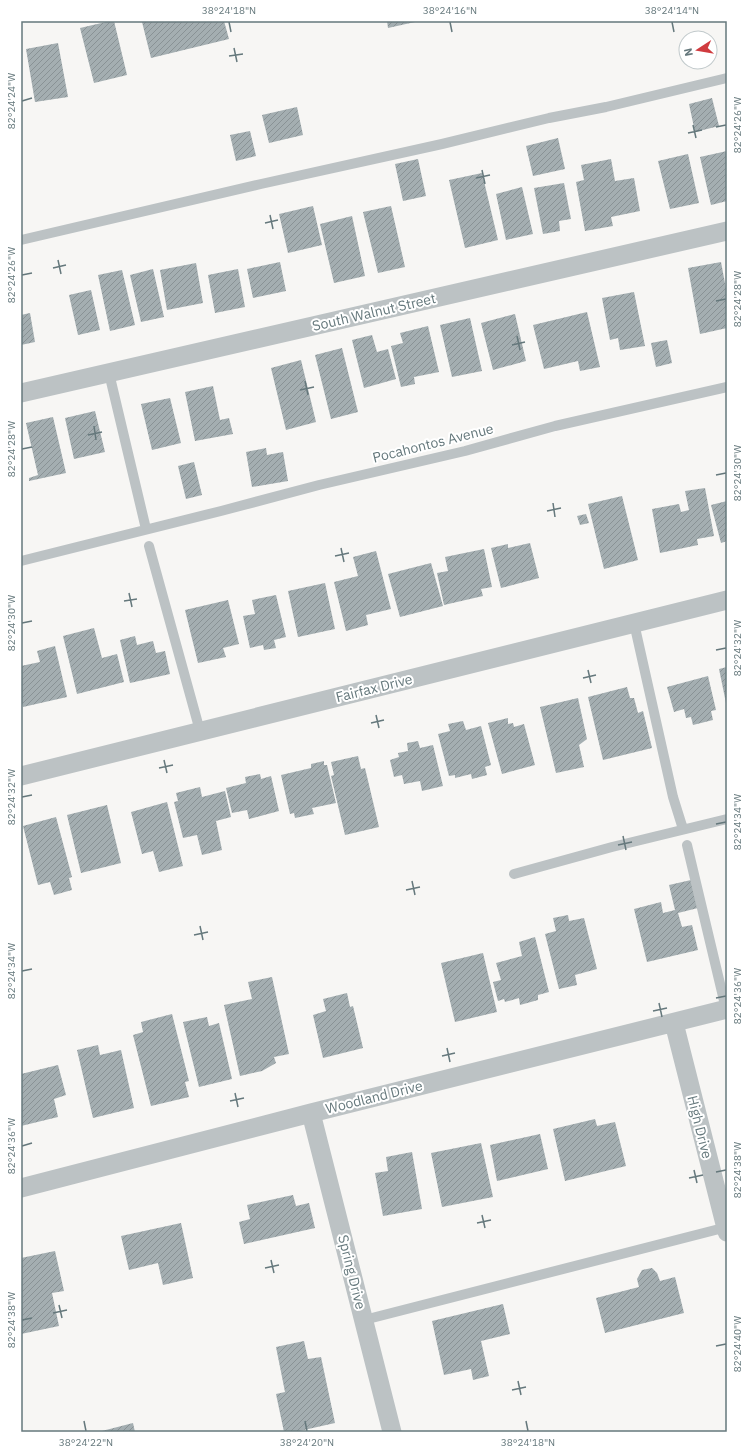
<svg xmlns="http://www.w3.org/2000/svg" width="748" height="1453" font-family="'IBM Plex Sans',sans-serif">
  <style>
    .building { fill: url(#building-hatch) }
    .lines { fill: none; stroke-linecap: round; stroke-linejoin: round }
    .service { stroke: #bcc2c4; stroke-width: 10 }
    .minor { stroke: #bcc2c4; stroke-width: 19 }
    .ticks { fill: none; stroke: #65787c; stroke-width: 1.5 }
    .labels { text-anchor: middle; stroke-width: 4; stroke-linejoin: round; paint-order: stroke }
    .street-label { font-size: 14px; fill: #65787c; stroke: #fff }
    .neatline { fill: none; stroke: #65787c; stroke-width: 1.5 }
    .ticks-label { font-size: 10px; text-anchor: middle; fill: #65787c }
  </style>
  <defs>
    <pattern id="building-hatch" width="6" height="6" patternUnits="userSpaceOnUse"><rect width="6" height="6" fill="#a4aeb1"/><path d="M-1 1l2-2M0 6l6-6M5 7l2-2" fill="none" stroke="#899295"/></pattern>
  </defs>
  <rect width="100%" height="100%" fill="#f7f6f4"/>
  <path class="building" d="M 110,21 L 114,21 L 127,75 L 94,83 L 80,28 Z
    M 145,21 L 224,21 L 229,39 L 151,58 L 142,22 Z
    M 387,21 L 414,21 L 415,22 L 388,28 Z
    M 58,43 L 68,97 L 35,102 L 26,49 Z
    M 712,98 L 719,126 L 695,132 L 689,104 Z
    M 297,107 L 303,135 L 269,143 L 262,115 Z
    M 250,131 L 256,156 L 236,161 L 230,135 Z
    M 558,138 L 565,169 L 533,176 L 526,146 Z
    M 727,151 L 727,201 L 711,205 L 700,157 Z
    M 688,154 L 699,203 L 670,209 L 658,161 Z
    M 418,159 L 426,196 L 403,201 L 395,164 Z
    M 611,159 L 615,181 L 634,178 L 640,211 L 611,217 L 613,226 L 585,231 L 576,182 L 584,180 L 581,165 Z
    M 482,173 L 498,240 L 465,248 L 449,180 Z
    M 564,183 L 571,219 L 559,221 L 560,231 L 543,234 L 534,188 Z
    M 522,187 L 533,234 L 506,240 L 496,194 Z
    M 313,206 L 322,245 L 288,253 L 279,214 Z
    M 391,206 L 405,267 L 378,273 L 363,212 Z
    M 352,216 L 365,276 L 334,283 L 320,224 Z
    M 280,262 L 286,291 L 253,298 L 247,269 Z
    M 721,262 L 727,294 L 727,328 L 700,334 L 688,268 Z
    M 196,263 L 203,303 L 167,310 L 160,270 Z
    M 153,269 L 164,317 L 141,322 L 130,275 Z
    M 238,269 L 245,307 L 215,313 L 208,275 Z
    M 122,270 L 135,325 L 110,331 L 98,275 Z
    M 91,290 L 100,330 L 78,335 L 69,295 Z
    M 634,292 L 645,346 L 620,350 L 618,338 L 610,340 L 602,298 Z
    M 587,312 L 600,367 L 580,371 L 578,361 L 544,369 L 533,325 Z
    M 30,313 L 35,342 L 21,345 L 21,315 Z
    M 515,314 L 526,361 L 493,370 L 481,323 Z
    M 470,318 L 482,371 L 452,377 L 440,325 Z
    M 428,326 L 439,372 L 414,377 L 415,384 L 401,387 L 391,346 L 403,343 L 400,333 Z
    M 372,335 L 377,352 L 388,349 L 396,379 L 364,388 L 352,340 Z
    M 667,340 L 672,363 L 656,367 L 651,343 Z
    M 342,348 L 358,412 L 331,419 L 315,355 Z
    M 301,360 L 316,422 L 286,430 L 271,368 Z
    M 213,386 L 220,420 L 229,418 L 233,434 L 195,441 L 185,392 Z
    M 170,398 L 181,443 L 152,450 L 141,404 Z
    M 95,411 L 105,452 L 74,459 L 65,418 Z
    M 53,417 L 66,473 L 29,481 L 29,478 L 38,475 L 26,423 Z
    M 266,448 L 267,455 L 283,452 L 288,481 L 252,487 L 246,452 Z
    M 194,462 L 202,495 L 186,499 L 178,466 Z
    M 705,488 L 714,536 L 697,539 L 698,545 L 660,553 L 652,509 L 679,504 L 681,512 L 689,510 L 685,491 Z
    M 622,496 L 638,560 L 604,569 L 588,504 Z
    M 727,501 L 727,541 L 721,543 L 711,505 Z
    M 586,514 L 589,523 L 580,525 L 577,516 Z
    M 530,543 L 539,578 L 501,588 L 491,548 L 508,544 L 508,548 Z
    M 484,549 L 492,587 L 481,589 L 483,596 L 444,605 L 437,573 L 448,571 L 445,557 Z
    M 376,551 L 391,609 L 366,615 L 368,625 L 346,631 L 334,582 L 358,576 L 353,557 Z
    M 431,563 L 443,606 L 400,617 L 388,574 Z
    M 325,583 L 335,629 L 298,637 L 288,591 Z
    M 276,595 L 286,637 L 274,640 L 276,648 L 264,650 L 263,645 L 250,648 L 243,616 L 255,614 L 252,600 Z
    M 228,600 L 239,644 L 223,648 L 226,657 L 198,663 L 185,610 Z
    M 94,628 L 102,658 L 117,654 L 124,682 L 77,694 L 63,636 Z
    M 135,636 L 137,645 L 153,641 L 156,653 L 165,651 L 170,674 L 130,683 L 120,640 Z
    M 55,646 L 67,697 L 23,707 L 21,698 L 21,666 L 40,662 L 37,651 Z
    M 727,667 L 727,703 L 726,703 L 719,669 Z
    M 708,676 L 716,710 L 711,711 L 713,720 L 693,725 L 691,717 L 686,718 L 684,709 L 674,712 L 667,687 Z
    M 627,687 L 630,698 L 634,698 L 638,713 L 643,711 L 652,748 L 603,760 L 588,697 Z
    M 578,698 L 587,739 L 579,745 L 584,767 L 556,773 L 540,707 Z
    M 508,718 L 508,724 L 513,723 L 514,727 L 524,724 L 535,765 L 502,774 L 488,723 Z
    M 463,721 L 466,730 L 481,726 L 491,765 L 485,767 L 487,775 L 472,779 L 471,774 L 455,778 L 455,775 L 449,776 L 438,734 L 450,731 L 448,724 Z
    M 418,741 L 420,748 L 433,745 L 443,786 L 422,791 L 420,781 L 404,784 L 402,775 L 394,777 L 390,760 L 399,757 L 398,753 L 408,751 L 407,743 Z
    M 358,756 L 361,769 L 365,768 L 379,827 L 345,835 L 331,776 L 334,775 L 331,762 Z
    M 324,761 L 324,765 L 327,765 L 336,803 L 312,808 L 314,814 L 295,818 L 294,813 L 290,814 L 281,775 L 311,768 L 311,764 Z
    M 260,774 L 261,779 L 271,776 L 279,811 L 249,819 L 247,810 L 232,813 L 226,788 L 246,783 L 245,777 Z
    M 200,787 L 202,797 L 225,791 L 231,817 L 216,821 L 222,850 L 202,855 L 197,835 L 183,838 L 174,802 L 178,801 L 176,793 Z
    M 167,802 L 183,866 L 159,872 L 153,851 L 142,854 L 131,812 Z
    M 107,805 L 121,863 L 81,873 L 67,815 Z
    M 56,817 L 72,877 L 69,878 L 72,890 L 54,895 L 50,882 L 38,885 L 23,826 Z
    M 691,880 L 698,908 L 678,913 L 682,927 L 692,925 L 698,950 L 647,962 L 634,909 L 661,902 L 663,913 L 675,910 L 669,885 Z
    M 568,915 L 569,921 L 584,918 L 597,969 L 575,975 L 577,985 L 559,989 L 545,934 L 556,931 L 553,918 Z
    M 535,937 L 549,992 L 538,995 L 538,1000 L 520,1005 L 519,998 L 505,1002 L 504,999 L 498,1001 L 493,982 L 501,980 L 496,963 L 522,956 L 519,942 Z
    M 483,953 L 497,1012 L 455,1022 L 441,963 Z
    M 272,977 L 289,1054 L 274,1057 L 276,1063 L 262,1071 L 240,1076 L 224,1005 L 252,999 L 248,982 Z
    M 347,993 L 350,1007 L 353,1006 L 363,1048 L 323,1058 L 313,1015 L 326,1011 L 323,999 Z
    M 172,1014 L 189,1081 L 185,1082 L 189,1097 L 151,1106 L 133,1035 L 143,1032 L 141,1022 Z
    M 207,1017 L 209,1026 L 219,1023 L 232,1079 L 199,1087 L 183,1022 Z
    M 98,1045 L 100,1055 L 121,1050 L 134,1108 L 93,1118 L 77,1050 Z
    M 58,1065 L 66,1095 L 54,1099 L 58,1117 L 21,1126 L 21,1074 Z
    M 595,1119 L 597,1126 L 615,1122 L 626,1166 L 565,1181 L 553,1129 Z
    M 540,1134 L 548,1169 L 497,1181 L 490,1145 Z
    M 481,1143 L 493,1197 L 442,1207 L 431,1153 Z
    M 412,1152 L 422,1209 L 383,1216 L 375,1173 L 388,1171 L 386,1157 Z
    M 293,1195 L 296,1206 L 309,1203 L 315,1228 L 244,1244 L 239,1222 L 250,1219 L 247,1205 Z
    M 181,1223 L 193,1278 L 163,1285 L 158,1263 L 129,1270 L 121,1236 Z
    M 55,1251 L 64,1291 L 52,1293 L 59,1326 L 21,1334 L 21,1258 Z
    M 652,1268 L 657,1273 L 660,1281 L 675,1277 L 684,1313 L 605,1333 L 596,1298 L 639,1287 L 637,1279 L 642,1270 Z
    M 503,1304 L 510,1334 L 481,1341 L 489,1376 L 473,1380 L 471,1369 L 444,1375 L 432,1321 Z
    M 304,1341 L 308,1359 L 321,1357 L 335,1423 L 295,1432 L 284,1432 L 276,1394 L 285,1392 L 276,1347 Z
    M 133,1423 L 135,1432 L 102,1432 L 102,1431 Z"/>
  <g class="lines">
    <path class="service" d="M 21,240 L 261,184 L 442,144 L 549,118 L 606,107 L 727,78
      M 109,373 L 146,529
      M 149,546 L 200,731
      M 21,561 L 221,511 L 319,485 L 465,451 L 555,426 L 727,387
      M 634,623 L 673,797 L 683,829
      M 687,845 L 726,1009
      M 514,874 L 612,847 L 727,819
      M 364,1320 L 727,1227"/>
    <path class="minor" d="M 21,393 L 727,231
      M 21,776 L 727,600
      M 674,1023 L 727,1232
      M 311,1113 L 392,1432
      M 21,1188 L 311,1113 L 727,1009"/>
  </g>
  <path class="ticks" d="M 229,22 L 231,32M 450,22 L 452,32M 672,22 L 674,32M 234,48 L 237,62M 229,56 L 243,54M 22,101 L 32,98M 693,125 L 696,138M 716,127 L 726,125M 688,133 L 702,130M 482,170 L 485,184M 476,178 L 490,175M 270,215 L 273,229M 265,223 L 278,220M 58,260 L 61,274M 53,268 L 66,265M 22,275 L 32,273M 716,301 L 726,299M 517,336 L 520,350M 512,345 L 525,342M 305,381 L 308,395M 300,390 L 314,387M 94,426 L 96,440M 88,435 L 102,432M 22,449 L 32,447M 716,475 L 726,473M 553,503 L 555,517M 547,511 L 561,508M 341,548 L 344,562M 335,556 L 349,553M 129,593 L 132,607M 124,601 L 137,599M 22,623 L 32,621M 716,650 L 726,648M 588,670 L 591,683M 583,678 L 596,675M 376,715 L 379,728M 371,723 L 384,720M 164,760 L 167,773M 159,768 L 173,765M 22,797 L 32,795M 716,824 L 726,822M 623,836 L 626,850M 618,845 L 632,842M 412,881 L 415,895M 406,890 L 420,887M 200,926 L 203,940M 194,935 L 208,932M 22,971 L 32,969M 716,998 L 726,996M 659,1003 L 662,1017M 653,1011 L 667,1008M 447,1048 L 450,1062M 442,1056 L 455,1053M 235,1093 L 238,1107M 230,1101 L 244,1098M 22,1146 L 32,1143M 694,1170 L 697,1183M 716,1172 L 726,1170M 689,1178 L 703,1175M 482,1215 L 485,1228M 477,1223 L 491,1220M 271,1260 L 274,1273M 265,1268 L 279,1265M 59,1305 L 62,1318M 53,1313 L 67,1310M 22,1320 L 32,1318M 716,1346 L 726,1344M 518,1381 L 521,1395M 512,1390 L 526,1387M 84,1421 L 86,1431M 305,1421 L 307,1431M 526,1421 L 528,1431"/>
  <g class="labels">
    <g class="street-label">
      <text transform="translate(374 312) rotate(-13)" y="5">South Walnut Street</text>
      <text transform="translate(433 443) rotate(-14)" y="5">Pocahontos Avenue</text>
      <text transform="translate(374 688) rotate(-14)" y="5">Fairfax Drive</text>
      <text transform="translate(374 1097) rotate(-14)" y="5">Woodland Drive</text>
      <text transform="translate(700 1127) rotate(76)" y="5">High Drive</text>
      <text transform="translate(352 1272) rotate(76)" y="5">Spring Drive</text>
    </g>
  </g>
  <rect width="748" height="1453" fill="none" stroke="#ffffff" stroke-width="44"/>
  <g transform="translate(698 50) rotate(258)"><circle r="19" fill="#ffffff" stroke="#c1c9cb"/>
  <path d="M0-3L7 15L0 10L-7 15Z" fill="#d03b3f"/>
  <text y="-6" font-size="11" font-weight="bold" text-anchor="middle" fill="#65787c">N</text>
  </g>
  <rect x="22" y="22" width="704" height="1409" class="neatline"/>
  <g class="ticks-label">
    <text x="229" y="14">38°24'18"N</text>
    <text x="450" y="14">38°24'16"N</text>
    <text x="672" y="14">38°24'14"N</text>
    <text transform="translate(11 101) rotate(-90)" y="4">82°24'24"W</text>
    <text transform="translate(737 125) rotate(-90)" y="4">82°24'26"W</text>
    <text transform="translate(11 275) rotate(-90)" y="4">82°24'26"W</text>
    <text transform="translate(737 299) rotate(-90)" y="4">82°24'28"W</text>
    <text transform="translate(11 449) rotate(-90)" y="4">82°24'28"W</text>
    <text transform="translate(737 473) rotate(-90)" y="4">82°24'30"W</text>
    <text transform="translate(11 623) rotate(-90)" y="4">82°24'30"W</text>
    <text transform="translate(737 648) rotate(-90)" y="4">82°24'32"W</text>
    <text transform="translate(11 797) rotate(-90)" y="4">82°24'32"W</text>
    <text transform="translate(737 822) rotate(-90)" y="4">82°24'34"W</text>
    <text transform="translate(11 971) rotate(-90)" y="4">82°24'34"W</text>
    <text transform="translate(737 996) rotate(-90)" y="4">82°24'36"W</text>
    <text transform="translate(11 1146) rotate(-90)" y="4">82°24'36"W</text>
    <text transform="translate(737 1170) rotate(-90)" y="4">82°24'38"W</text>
    <text transform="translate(11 1320) rotate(-90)" y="4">82°24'38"W</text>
    <text transform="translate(737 1344) rotate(-90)" y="4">82°24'40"W</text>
    <text x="86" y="1446">38°24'22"N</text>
    <text x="307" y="1446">38°24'20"N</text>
    <text x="528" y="1446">38°24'18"N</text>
  </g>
</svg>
